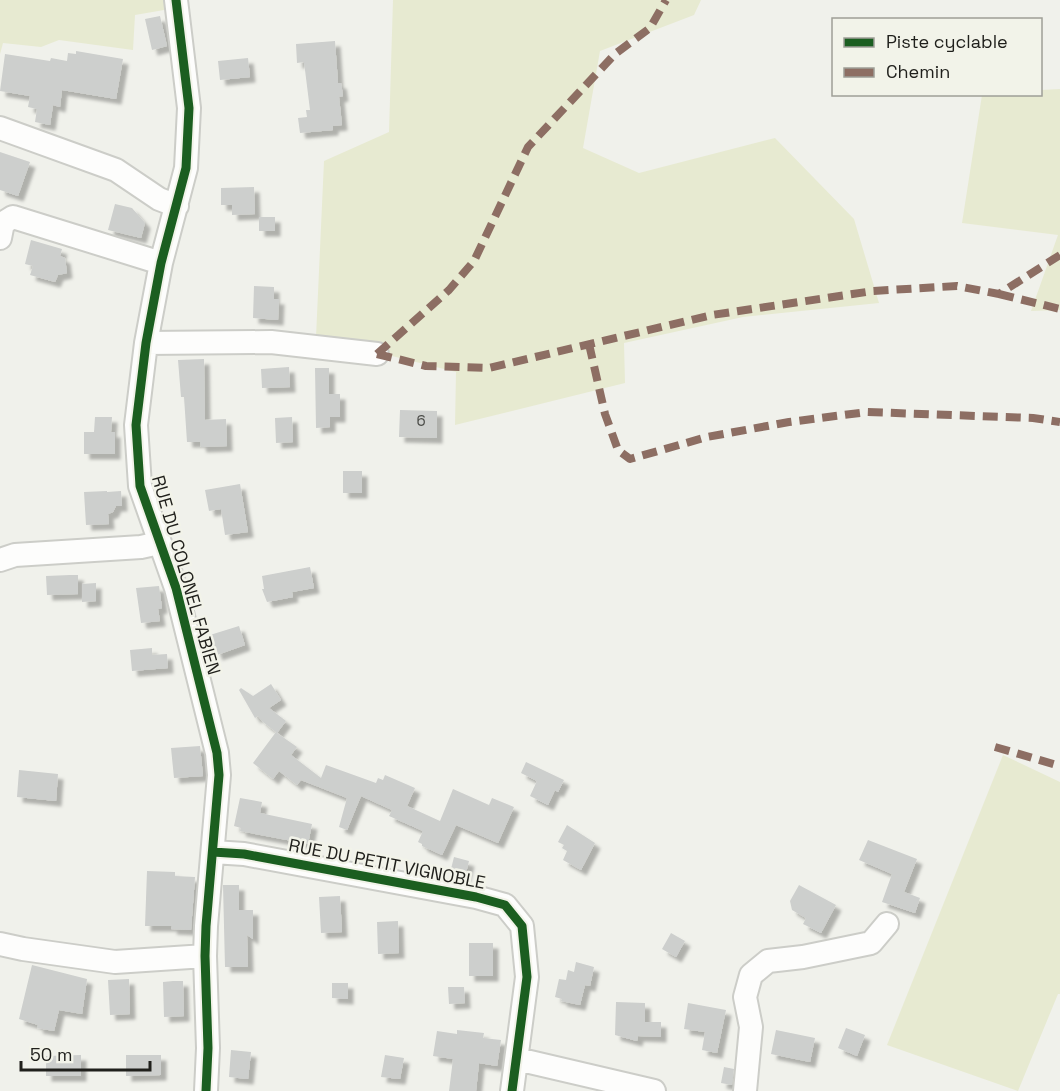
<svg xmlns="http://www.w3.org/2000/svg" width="1060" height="1091" font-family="'Space Grotesk',sans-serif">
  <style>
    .green { fill: #e7ead1 }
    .building { fill: #cdcfcd; filter: url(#shadow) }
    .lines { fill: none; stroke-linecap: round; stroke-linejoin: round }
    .minor-casing { stroke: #cccdc8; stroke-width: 26 }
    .minor { stroke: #fdfdfc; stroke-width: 22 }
    .quiet { stroke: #8d6e63; stroke-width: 8; stroke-dasharray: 15 8; stroke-linecap: butt }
    .cycleway-casing { stroke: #f2f3e9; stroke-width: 13 }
    .cycleway { stroke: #1b5e20; stroke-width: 9 }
    .labels { text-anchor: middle; stroke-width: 5; stroke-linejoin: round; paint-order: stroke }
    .number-label { font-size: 15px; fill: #4b4c48 }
    .street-label { font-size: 18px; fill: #20201c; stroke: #f2f3e9 }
  </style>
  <defs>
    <filter id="shadow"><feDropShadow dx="5.5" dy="5.5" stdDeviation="1.5" flood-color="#0004"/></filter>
  </defs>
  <rect width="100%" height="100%" fill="#f0f1eb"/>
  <path class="green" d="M 0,0 L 164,0 L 164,10 L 135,15 L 133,50 L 59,40 L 41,47 L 3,43 L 0,54 Z
    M 393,0 L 701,0 L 694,15 L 600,51 L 583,148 L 639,173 L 775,138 L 854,219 L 879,303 L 743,317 L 624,343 L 625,383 L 455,425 L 456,372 L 316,337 L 324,161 L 389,132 Z
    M 1060,89 L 1060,310 L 1031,311 L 1058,235 L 962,223 L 982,95 L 1040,94 L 1041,90 Z
    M 1003,755 L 1060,782 L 1060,994 L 1058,994 L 1018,1091 L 887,1045 Z"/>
  <path class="building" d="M 160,16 L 167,46 L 152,50 L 145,19 Z
    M 335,41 L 338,83 L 341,83 L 343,96 L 339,97 L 342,125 L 333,126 L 333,130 L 300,133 L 298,118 L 307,117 L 306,110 L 310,110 L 304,62 L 297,63 L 296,44 Z
    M 76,51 L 123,59 L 116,99 L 62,90 L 60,107 L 53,105 L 50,125 L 35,122 L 37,109 L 28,107 L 30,96 L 0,91 L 5,54 L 50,61 L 51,58 L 67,61 L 68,53 L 76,54 Z
    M 248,58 L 250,77 L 220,80 L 218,61 Z
    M 0,152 L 30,162 L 18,196 L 0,190 Z
    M 254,187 L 255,214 L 232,215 L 232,205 L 221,205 L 221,188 Z
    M 115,204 L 132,208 L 145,223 L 141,238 L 108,230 Z
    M 259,217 L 275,217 L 275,231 L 259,231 Z
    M 31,240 L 62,249 L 60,256 L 65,258 L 67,273 L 58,275 L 55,282 L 30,275 L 33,266 L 25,264 Z
    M 254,286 L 274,287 L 274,299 L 279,299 L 278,320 L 253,318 Z
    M 204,359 L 205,420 L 226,419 L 227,446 L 201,447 L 200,442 L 187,442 L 184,397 L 181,397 L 178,360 Z
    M 289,367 L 290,387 L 262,388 L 261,369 Z
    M 315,368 L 329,368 L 329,394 L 340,394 L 340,417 L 330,417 L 330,427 L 316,428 Z
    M 400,410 L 437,411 L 437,438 L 399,437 Z
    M 95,417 L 112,417 L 111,432 L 115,432 L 115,454 L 84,454 L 84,432 L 94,432 Z
    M 292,417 L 293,442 L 276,443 L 275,418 Z
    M 343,471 L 362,471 L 362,493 L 343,493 Z
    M 240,484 L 248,532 L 225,535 L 221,509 L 209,511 L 205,490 Z
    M 107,491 L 107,492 L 121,491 L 122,506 L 116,506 L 113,512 L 108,514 L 109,524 L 86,525 L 84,492 Z
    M 310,567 L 314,588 L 292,592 L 293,597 L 267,602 L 262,589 L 264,589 L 262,576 Z
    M 70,575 L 78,575 L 78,594 L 47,595 L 46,576 Z
    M 96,583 L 96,601 L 82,602 L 82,584 Z
    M 159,586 L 162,608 L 158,609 L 160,621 L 141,623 L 136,588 Z
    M 239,626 L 245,645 L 217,655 L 210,635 Z
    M 152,648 L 152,655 L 167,654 L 168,668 L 132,671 L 130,650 Z
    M 271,684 L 281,700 L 269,708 L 286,721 L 277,733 L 297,747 L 291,755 L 321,778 L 326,765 L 376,783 L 378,778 L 383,780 L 385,775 L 415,788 L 407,806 L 440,821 L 453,789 L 489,805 L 492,798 L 514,807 L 498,843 L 456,825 L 442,855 L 422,846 L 422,844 L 418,842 L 423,831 L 389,816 L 392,810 L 361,796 L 347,830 L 339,827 L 347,798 L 301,780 L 297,785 L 279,771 L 273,779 L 253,763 L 276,732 L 263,722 L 258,716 L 255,718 L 239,690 L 241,688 L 253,696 Z
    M 200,746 L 203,776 L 174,778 L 171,748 Z
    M 526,762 L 564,780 L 558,792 L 555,790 L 548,805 L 530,796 L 537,781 L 521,773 Z
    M 19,770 L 58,774 L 56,801 L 17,797 Z
    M 240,798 L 262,802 L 260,813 L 312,824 L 308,844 L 240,831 L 241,828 L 234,826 Z
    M 567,825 L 595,843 L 581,870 L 563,860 L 567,851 L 562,848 L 564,845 L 558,842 Z
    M 868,840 L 917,859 L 904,892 L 920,898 L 915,913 L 882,902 L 892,874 L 859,860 Z
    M 454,857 L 469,861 L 465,877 L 450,873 Z
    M 147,871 L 175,872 L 175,876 L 195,877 L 191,930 L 171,929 L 172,926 L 145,926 Z
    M 223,885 L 239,885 L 239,910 L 253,910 L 253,939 L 247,935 L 248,967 L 225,967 Z
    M 799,885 L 836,905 L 821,933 L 803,924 L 806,918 L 792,910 L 790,901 Z
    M 340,896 L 342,932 L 321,933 L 319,897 Z
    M 398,921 L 399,953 L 378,954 L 377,922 Z
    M 671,933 L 685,941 L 676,957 L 662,949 Z
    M 469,943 L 493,943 L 493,976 L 469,976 Z
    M 576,962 L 594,967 L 590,986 L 585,985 L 580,1005 L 561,1001 L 562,999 L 555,997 L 559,979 L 566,980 L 568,970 L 574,972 Z
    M 32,965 L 87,979 L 82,1014 L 59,1010 L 54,1031 L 37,1028 L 38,1025 L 19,1019 Z
    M 129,979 L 130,1014 L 110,1015 L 108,980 Z
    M 173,981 L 183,981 L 184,1016 L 164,1017 L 163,982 Z
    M 332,983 L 348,983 L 348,999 L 332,998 Z
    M 448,987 L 464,987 L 465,1003 L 449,1004 Z
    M 616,1002 L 645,1003 L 645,1022 L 661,1022 L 661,1037 L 638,1036 L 637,1041 L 615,1035 Z
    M 688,1003 L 726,1010 L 717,1053 L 702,1050 L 705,1032 L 684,1029 Z
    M 846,1028 L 865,1035 L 857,1056 L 838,1048 Z
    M 457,1030 L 484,1033 L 483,1038 L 501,1040 L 497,1066 L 479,1063 L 476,1091 L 449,1091 L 453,1059 L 433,1056 L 437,1031 L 457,1034 Z
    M 776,1030 L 815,1038 L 810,1062 L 771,1054 Z
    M 231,1050 L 251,1052 L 248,1079 L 229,1077 Z
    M 81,1055 L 81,1076 L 46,1076 L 46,1056 Z
    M 126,1055 L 161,1055 L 161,1075 L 126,1076 Z
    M 385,1055 L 404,1058 L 400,1079 L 381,1077 Z
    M 724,1067 L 734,1069 L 732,1085 L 721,1083 Z"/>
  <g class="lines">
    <g class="minor-casing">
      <path id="minor" d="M 176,0 L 189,108 L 186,168 L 161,263 L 146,343 L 136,425 L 140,486 L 176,588 L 217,753 L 219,775 L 206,926 L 205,956 L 208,1048 L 206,1091
        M 0,128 L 116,170 L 159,199 L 177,206
        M 0,238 L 3,223 L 13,217 L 161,263
        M 146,343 L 271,342 L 377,354
        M 0,560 L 15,555 L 141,547 L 159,543
        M 213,852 L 244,854 L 476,897 L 505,905 L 522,926 L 527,977 L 512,1091
        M 0,944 L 23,949 L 115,962 L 205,956
        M 517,1059 L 654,1091
        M 745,1091 L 751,1027 L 745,997 L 751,975 L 768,961 L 803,957 L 871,943 L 887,924"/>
    </g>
    <use href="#minor" class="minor"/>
    <path class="quiet" d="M 999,294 L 1060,309
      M 589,344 L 605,414 L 618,450 L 630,459 L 707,437 L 789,422 L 867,412 L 1033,418 L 1060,422
      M 377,354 L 426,366 L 489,368 L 712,315 L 873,291 L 957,286 L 999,294 L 1060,255
      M 377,354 L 449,290 L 474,261 L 528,147 L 615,54 L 650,28 L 666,0
      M 995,747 L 1060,766"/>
    <g class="cycleway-casing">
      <path id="cycleway" d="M 176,0 L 189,108 L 186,168 L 161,263 L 146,343 L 136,425 L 140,486 L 176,588 L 217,753 L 219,775 L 206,926 L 205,956 L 208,1048 L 206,1091
        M 213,852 L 244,854 L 476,897 L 505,905 L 522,926 L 527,977 L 512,1091"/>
    </g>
    <use href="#cycleway" class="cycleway"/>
  </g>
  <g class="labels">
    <g class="number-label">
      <text x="421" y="426">6</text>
    </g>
    <g class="street-label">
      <text transform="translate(186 575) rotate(74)" y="6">RUE DU COLONEL FABIEN</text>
      <text transform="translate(387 864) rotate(11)" y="6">RUE DU PETIT VIGNOBLE</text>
    </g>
  </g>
  <rect x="832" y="18" width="210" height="78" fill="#f2f3e9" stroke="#9e9f97" stroke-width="1.5"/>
  <rect x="844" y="38" width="30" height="9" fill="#1b5e20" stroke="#9e9f97" stroke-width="1.5"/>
  <text x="886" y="48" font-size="18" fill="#20201c">Piste cyclable</text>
  <rect x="844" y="68" width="30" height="9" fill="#8d6e63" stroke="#9e9f97" stroke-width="1.5"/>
  <text x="886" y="78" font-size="18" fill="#20201c">Chemin</text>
  <path d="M21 1061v9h129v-9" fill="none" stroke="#20201c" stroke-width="3"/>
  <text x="30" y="1061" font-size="18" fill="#20201c" stroke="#f2f3e9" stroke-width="4.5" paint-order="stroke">50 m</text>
</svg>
